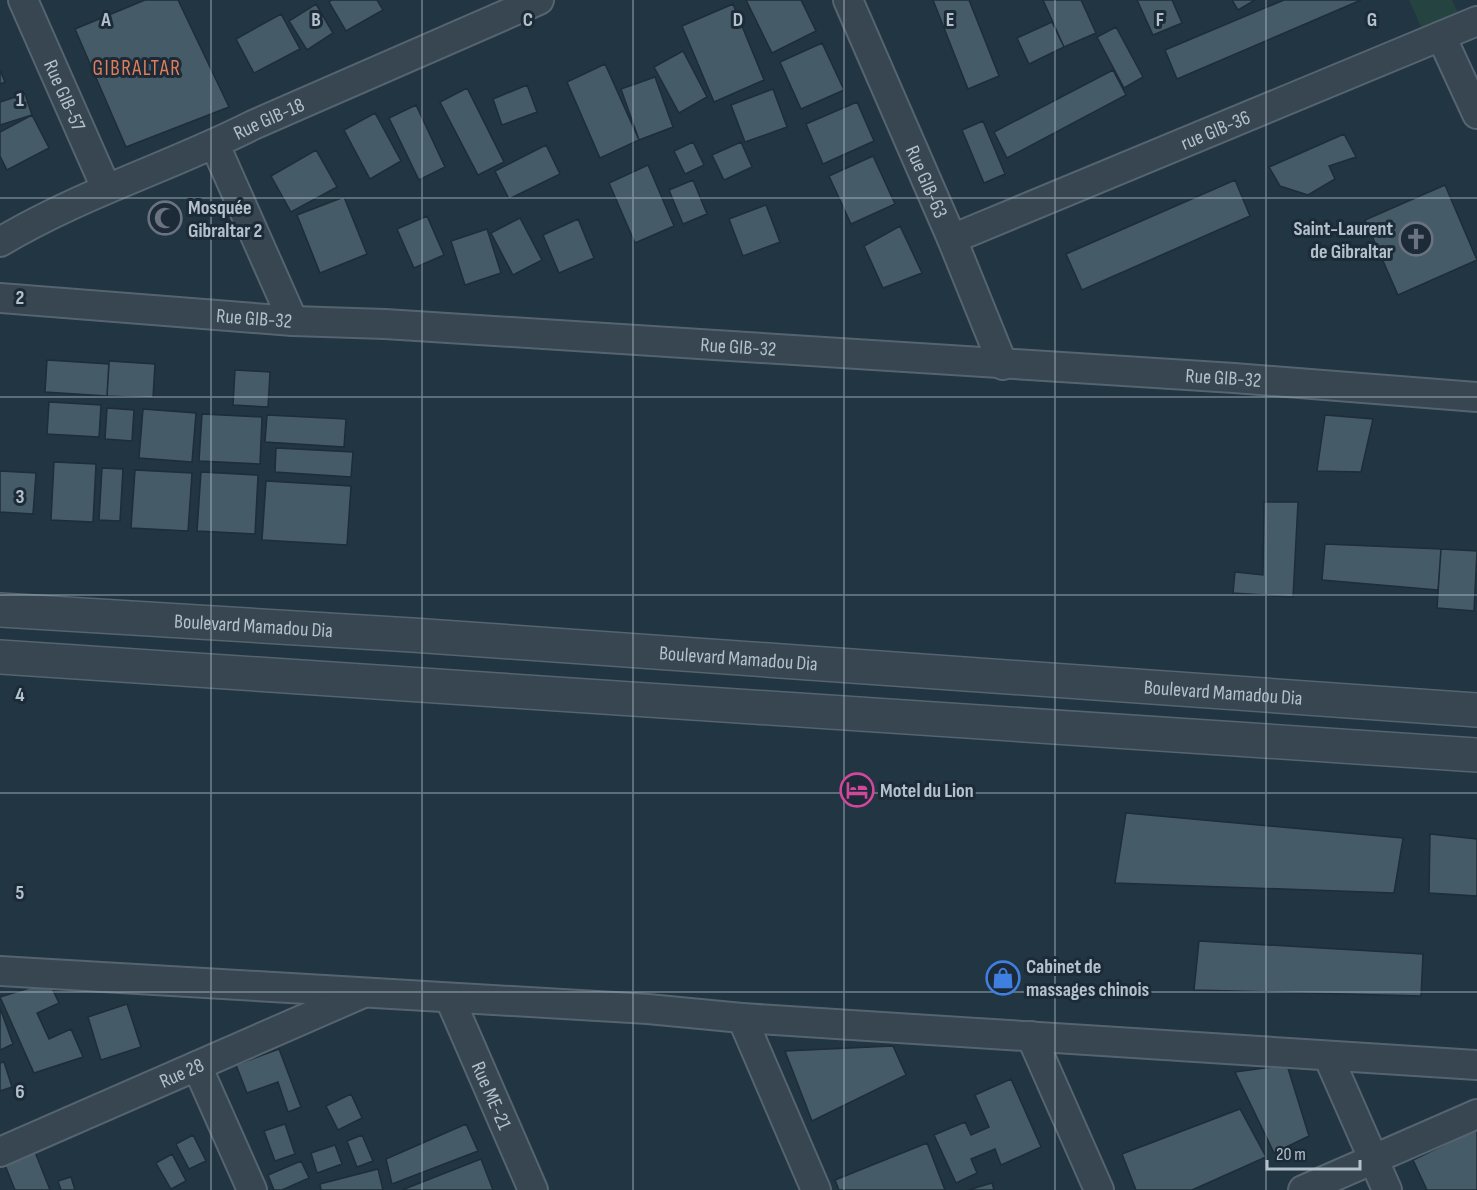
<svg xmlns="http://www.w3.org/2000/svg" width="1477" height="1190" font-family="'Sofia Sans Condensed',sans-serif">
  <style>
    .green { fill: #244341 }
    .building { fill: #465b68; stroke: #1e2d39; stroke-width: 1.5 }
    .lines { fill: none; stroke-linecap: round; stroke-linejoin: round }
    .minor-casing { stroke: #55646f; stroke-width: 32 }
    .tertiary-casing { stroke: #55646f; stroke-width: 36 }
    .minor { stroke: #374651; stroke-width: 28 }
    .tertiary { stroke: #374651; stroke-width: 33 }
    .grid { fill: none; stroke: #b3c1cc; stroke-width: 1.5; stroke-opacity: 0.55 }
    .labels { text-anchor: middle; stroke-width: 6; stroke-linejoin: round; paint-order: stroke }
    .street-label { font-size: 20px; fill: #b3c1cc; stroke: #1c2b37 }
    .poi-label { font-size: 20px; font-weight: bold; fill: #b3c1cc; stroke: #1c2b37; text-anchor: start }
    .neighbourhood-label { font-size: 21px; letter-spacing: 1.5px; fill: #e07d5a; stroke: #1c2b37 }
    .grid-label { font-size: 20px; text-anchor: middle; font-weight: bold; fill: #b3c1cc; stroke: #1c2b37; stroke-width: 6; stroke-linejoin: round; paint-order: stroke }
  </style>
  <rect width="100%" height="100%" fill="#223542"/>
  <path class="green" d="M 1409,0 L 1452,0 L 1462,21 L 1426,38 Z"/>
  <path class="building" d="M 145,0 L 178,0 L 229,107 L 126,147 L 75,29 Z
    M 332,0 L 377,0 L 383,10 L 346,31 L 329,2 Z
    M 746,0 L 801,0 L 816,31 L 772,53 Z
    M 933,0 L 969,0 L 999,76 L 968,89 Z
    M 1043,0 L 1081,0 L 1096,33 L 1064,47 Z
    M 1137,0 L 1172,0 L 1182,23 L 1153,35 Z
    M 1232,0 L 1255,0 L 1238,10 Z
    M 1284,0 L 1361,0 L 1177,79 L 1165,50 Z
    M 316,4 L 333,33 L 307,50 L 289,21 Z
    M 733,4 L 764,80 L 714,102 L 682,26 Z
    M 281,14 L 300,49 L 254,73 L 236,39 Z
    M 1052,22 L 1064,47 L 1029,64 L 1017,38 Z
    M 1116,27 L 1143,77 L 1124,88 L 1097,37 Z
    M 822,43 L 844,90 L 801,109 L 780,62 Z
    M 683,51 L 707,97 L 679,113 L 654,67 Z
    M 605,64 L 639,140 L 600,158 L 567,82 Z
    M 0,70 L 5,82 L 0,84 Z
    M 1113,70 L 1126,95 L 1007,158 L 994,132 Z
    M 655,77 L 673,127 L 639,140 L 621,89 Z
    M 527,85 L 537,112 L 502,125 L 493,99 Z
    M 467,88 L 504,162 L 478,175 L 440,102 Z
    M 773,89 L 787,127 L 745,142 L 731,105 Z
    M 25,94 L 32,115 L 0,125 L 0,102 Z
    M 857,102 L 874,141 L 823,164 L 806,124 Z
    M 416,105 L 445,167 L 419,180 L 389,118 Z
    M 375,113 L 401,161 L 370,179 L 344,130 Z
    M 32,115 L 49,148 L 7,170 L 0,156 L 0,132 Z
    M 983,121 L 1005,174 L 984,183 L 962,130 Z
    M 1344,134 L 1356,157 L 1329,166 L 1335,179 L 1308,195 L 1280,186 L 1269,167 Z
    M 693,142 L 704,165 L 685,174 L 674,151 Z
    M 741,142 L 752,167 L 724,180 L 712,155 Z
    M 546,145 L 560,174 L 509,199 L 495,171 Z
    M 316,150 L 337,187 L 291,212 L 271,176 Z
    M 873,156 L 895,204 L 851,224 L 829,176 Z
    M 648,165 L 674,226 L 635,243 L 609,183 Z
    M 693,180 L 707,214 L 683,224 L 669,190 Z
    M 1235,180 L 1250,216 L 1082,290 L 1066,254 Z
    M 1445,185 L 1477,260 L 1398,295 L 1365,220 Z
    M 344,197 L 367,254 L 320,273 L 297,215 Z
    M 766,205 L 780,242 L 743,256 L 729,219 Z
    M 427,216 L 444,255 L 414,268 L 397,229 Z
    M 520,218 L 542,260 L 513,275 L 491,233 Z
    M 578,219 L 594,258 L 559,273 L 543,235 Z
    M 900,226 L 922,273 L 883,288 L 864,246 Z
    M 487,229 L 501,273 L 465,285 L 451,241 Z
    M 47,360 L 109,364 L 107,396 L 45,392 Z
    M 109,361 L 155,364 L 153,398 L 107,396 Z
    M 235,370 L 270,372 L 268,407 L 233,405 Z
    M 49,402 L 101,405 L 99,437 L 47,434 Z
    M 107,408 L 134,410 L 132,441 L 105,439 Z
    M 143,409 L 196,413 L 192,462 L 139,458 Z
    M 202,414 L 262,417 L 260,464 L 199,461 Z
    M 267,415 L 346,419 L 344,447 L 265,442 Z
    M 1325,415 L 1373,419 L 1361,472 L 1317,471 Z
    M 276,448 L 353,452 L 351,477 L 275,472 Z
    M 54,462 L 96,464 L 93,522 L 51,520 Z
    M 102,468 L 123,469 L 120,521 L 99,520 Z
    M 135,470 L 192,473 L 188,531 L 131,528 Z
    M 0,471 L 36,473 L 33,514 L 0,512 Z
    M 201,472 L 258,475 L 255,534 L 197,531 Z
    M 266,481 L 351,486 L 347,545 L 262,540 Z
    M 1264,502 L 1298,502 L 1293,597 L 1233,593 L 1235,572 L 1263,575 Z
    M 1325,544 L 1441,549 L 1438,590 L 1322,580 Z
    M 1441,549 L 1477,551 L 1474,611 L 1437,608 Z
    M 1126,813 L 1403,838 L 1394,893 L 1115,883 Z
    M 1430,834 L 1477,839 L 1477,896 L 1429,893 Z
    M 1199,941 L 1423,954 L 1421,996 L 1194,990 Z
    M 49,982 L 59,1003 L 37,1013 L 49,1039 L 71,1029 L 83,1057 L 34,1073 L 0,997 Z
    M 127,1004 L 141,1047 L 101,1060 L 88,1017 Z
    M 0,1008 L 13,1044 L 0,1050 Z
    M 893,1046 L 906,1075 L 812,1121 L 785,1051 Z
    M 279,1049 L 301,1107 L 288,1112 L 278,1082 L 247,1093 L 236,1065 Z
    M 4,1062 L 12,1087 L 0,1091 L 0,1063 Z
    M 1287,1065 L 1309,1136 L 1274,1153 L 1235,1072 Z
    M 1011,1079 L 1041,1147 L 1001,1165 L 995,1149 L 971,1159 L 977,1173 L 956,1183 L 934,1135 L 965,1122 L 971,1135 L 989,1127 L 975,1095 Z
    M 351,1094 L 362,1118 L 338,1130 L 326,1106 Z
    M 1240,1109 L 1266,1157 L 1192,1190 L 1136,1190 L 1122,1154 Z
    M 285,1124 L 295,1154 L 275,1161 L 264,1131 Z
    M 466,1124 L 478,1151 L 392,1184 L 386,1159 Z
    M 1477,1129 L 1477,1190 L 1427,1190 L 1413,1160 Z
    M 193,1135 L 206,1161 L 189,1169 L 176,1144 Z
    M 362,1135 L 373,1161 L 357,1167 L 347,1141 Z
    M 927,1143 L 945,1190 L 839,1190 L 835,1180 Z
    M 335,1145 L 342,1164 L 317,1173 L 311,1153 Z
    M 35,1152 L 50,1190 L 15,1190 L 5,1165 Z
    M 172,1154 L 186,1181 L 171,1189 L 156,1163 Z
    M 481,1159 L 493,1190 L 402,1190 Z
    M 301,1161 L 309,1178 L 282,1190 L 274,1190 L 268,1175 Z
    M 378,1169 L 383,1190 L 321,1190 L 320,1184 Z
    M 71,1177 L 75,1190 L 61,1190 L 58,1181 Z
    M 992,1183 L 994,1190 L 968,1190 Z"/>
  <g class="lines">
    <g class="minor-casing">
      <g id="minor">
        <path id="s1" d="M 23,0 L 106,188"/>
        <path id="s2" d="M 848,0 L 952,239 L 1003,365"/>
        <path d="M 1441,36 L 1477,114"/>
        <path d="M 215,145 L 293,321"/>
        <path id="s3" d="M 952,239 L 1477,21"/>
        <path id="s4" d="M 0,242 C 80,194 170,167 253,125 L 539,0"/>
        <path id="s5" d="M 0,298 L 293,321 L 385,324 L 1234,378 L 1477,397"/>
        <path d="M 0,971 L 648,1009 L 742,1018 L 1477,1065"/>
        <path id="s6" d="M 450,999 L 533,1190"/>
        <path d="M 742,1018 L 816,1190"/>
        <path d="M 1031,1036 L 1099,1190"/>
        <path d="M 1328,1056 L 1387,1190"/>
        <path d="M 197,1066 L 252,1190"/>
        <path id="s7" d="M 0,1152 L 361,994"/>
        <path d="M 1303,1190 L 1477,1114"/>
      </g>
    </g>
    <g class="tertiary-casing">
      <g id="tertiary">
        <path id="s8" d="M 0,610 L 412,635 L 1477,710"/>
        <path d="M 0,657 L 1477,755"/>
      </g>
    </g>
    <use href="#minor" class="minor"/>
    <use href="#tertiary" class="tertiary"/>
  </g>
  <path class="grid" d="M 211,0 L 211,1190M 422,0 L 422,1190M 633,0 L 633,1190M 844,0 L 844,1190M 1055,0 L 1055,1190M 1266,0 L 1266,1190M 0,198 L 1477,198M 0,397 L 1477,397M 0,595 L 1477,595M 0,793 L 1477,793M 0,992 L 1477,992"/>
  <defs>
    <g id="mosque-ring" transform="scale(1.725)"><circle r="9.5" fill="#1c2b37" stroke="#6b7280" stroke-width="1.5"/><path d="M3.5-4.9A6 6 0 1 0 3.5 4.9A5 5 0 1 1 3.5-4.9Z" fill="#6b7280"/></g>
    <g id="church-ring" transform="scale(1.725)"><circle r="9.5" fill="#1c2b37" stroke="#6b7280" stroke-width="1.5"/><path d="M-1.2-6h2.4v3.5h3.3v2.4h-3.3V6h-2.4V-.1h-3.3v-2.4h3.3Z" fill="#6b7280"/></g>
    <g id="hotel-ring" transform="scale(1.725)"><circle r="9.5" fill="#1c2b37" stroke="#d1479c" stroke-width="1.5"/><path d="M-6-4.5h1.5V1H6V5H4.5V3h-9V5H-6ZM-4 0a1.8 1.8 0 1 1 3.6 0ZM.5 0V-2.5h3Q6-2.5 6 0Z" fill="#d1479c"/></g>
    <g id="shop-ring" transform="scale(1.725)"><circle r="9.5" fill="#1c2b37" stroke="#3f7fe0" stroke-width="1.5"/><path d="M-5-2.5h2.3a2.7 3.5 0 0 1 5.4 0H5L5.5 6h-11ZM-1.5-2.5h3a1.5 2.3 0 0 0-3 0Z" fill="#3f7fe0"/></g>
  </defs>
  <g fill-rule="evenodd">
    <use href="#mosque-ring" x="165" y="218"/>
    <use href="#church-ring" x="1416" y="239"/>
    <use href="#hotel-ring" x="857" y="790"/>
    <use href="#shop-ring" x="1003" y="978"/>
  </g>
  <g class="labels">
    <g class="street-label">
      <text dy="7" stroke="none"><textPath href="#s1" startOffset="104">Rue GIB-57</textPath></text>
      <text dy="7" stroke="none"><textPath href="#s4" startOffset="296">Rue GIB-18</textPath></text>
      <text dy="7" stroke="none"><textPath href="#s3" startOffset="285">rue GIB-36</textPath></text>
      <text dy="7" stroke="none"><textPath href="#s2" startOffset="198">Rue GIB-63</textPath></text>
      <text dy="7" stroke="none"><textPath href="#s5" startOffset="255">Rue GIB-32</textPath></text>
      <text dy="7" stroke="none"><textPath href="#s5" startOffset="740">Rue GIB-32</textPath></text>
      <text dy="7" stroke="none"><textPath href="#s5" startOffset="1226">Rue GIB-32</textPath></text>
      <text dy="7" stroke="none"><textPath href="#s8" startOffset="254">Boulevard Mamadou Dia</textPath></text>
      <text dy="7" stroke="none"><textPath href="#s8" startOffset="740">Boulevard Mamadou Dia</textPath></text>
      <text dy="7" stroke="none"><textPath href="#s8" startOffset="1226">Boulevard Mamadou Dia</textPath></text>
      <text dy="7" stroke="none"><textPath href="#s7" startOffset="198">Rue 28</textPath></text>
      <text dy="7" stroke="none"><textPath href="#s6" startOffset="105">Rue ME-21</textPath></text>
    </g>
    <g class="poi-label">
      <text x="188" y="214">Mosquée<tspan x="188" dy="23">Gibraltar 2</tspan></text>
      <text x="1393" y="235" text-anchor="end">Saint-Laurent<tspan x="1393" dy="23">de Gibraltar</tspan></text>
      <text x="880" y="797">Motel du Lion</text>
      <text x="1026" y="973">Cabinet de<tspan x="1026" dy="23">massages chinois</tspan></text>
    </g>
    <g class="neighbourhood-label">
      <text x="137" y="75">GIBRALTAR</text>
    </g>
  </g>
  <g class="grid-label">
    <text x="106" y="26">A</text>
    <text x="316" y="26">B</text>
    <text x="528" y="26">C</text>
    <text x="738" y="26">D</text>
    <text x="950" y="26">E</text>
    <text x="1160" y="26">F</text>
    <text x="1372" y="26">G</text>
    <text x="20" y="106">1</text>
    <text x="20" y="304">2</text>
    <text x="20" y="503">3</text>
    <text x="20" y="701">4</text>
    <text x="20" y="899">5</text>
    <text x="20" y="1098">6</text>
  </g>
  <path d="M1267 1160v9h93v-9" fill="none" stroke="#b3c1cc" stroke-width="3"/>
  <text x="1276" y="1160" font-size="18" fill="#b3c1cc" stroke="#1c2b37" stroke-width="4.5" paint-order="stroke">20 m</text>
</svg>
